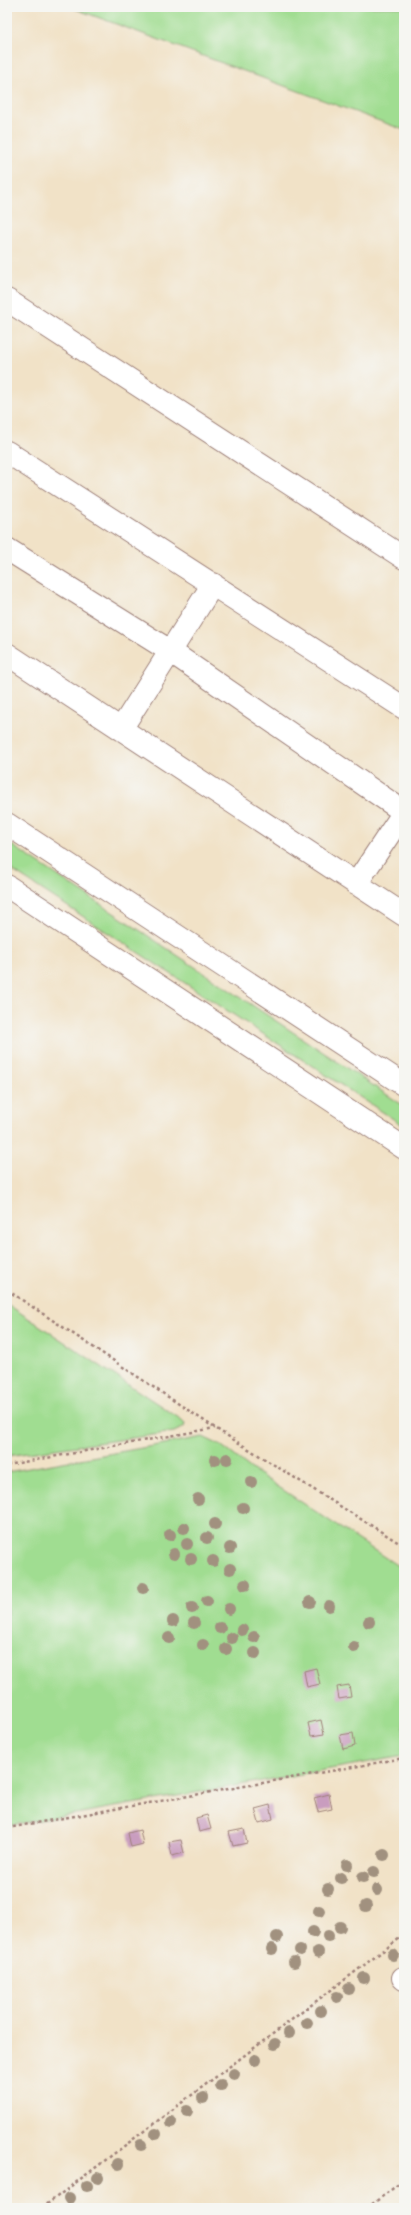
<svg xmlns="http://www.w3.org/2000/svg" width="411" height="2215" font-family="Caveat,sans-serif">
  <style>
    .green { fill: #a0dd91; stroke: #757e5e }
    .building { fill: #c99dbf }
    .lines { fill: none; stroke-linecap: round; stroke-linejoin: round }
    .minor-casing { stroke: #9e8079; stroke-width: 24 }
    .path { stroke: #9e8079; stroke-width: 2.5; stroke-dasharray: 3 3; stroke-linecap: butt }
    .minor { stroke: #fff; stroke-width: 22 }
    .tree { fill: #a1917f }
  </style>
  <rect width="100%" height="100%" fill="#f6f6f2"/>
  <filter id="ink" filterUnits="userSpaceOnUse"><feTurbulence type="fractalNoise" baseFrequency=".025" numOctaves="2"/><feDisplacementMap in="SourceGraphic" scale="8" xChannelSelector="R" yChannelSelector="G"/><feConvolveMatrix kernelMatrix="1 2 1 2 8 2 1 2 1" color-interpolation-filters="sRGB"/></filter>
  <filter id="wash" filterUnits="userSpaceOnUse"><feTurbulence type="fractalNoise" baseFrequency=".012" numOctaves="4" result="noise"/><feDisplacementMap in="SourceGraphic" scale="16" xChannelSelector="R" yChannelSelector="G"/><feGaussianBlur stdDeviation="0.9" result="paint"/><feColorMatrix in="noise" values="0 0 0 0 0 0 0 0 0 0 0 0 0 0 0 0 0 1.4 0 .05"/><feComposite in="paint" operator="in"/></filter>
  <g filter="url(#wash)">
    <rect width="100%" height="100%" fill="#f1e2c7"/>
    <path class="green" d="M 70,7 L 404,7 L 404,130 Z
      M 7,842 L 404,1106 L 404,1126 L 7,867 Z
      M 7,1304 L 182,1420 L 185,1423 L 184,1427 L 174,1432 L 7,1456 Z
      M 203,1437 L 222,1446 L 253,1470 L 404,1570 L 404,1756 L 7,1826 L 7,1472 Z"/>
    <g id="blocks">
      <path class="building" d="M 316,1668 L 320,1684 L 307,1687 L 304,1671 Z
        M 349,1685 L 351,1697 L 339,1699 L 337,1687 Z
        M 321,1720 L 324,1734 L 311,1736 L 308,1723 Z
        M 353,1733 L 355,1746 L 343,1749 L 340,1735 Z
        M 329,1794 L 332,1809 L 318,1812 L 314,1798 Z
        M 270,1805 L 273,1819 L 259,1823 L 255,1809 Z
        M 207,1815 L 211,1829 L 199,1832 L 196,1818 Z
        M 244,1829 L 247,1843 L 233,1846 L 229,1832 Z
        M 140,1830 L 143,1844 L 131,1847 L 128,1833 Z
        M 181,1840 L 184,1853 L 172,1856 L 169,1842 Z"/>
    </g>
  </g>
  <g filter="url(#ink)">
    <use href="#blocks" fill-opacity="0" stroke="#9e8079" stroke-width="1"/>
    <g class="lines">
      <g class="minor-casing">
        <path id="minor" d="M 7,300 L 404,558
          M 7,452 L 404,708
          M 7,549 L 170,651 L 404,812
          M 7,654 L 404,915
          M 121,729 L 213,584
          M 7,824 L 404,1085
          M 356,884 L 404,812
          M 7,886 L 404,1148
          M 403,1978 L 404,1979"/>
      </g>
      <path class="path" d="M 7,1290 L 215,1428 L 404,1546
        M 7,1465 L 215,1428
        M 7,1828 L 404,1758
        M 42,2208 L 404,1935
        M 367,2208 L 404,2180"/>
      <use href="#minor" class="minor"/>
    </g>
    <g class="tree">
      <circle cx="227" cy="1459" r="6"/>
      <circle cx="215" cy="1460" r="6"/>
      <circle cx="251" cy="1482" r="6"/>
      <circle cx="198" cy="1499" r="6"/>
      <circle cx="243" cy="1508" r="6"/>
      <circle cx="215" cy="1524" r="6"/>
      <circle cx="184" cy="1528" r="6"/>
      <circle cx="170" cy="1535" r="6"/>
      <circle cx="207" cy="1538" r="6"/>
      <circle cx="187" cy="1544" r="6"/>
      <circle cx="230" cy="1548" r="6"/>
      <circle cx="174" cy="1554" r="6"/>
      <circle cx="191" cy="1559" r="6"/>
      <circle cx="213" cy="1561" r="6"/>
      <circle cx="230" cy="1569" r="6"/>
      <circle cx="245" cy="1585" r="6"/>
      <circle cx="143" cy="1588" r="6"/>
      <circle cx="207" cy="1601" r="6"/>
      <circle cx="310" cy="1602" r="6"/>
      <circle cx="329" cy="1606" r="6"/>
      <circle cx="192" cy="1608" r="6"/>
      <circle cx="229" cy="1609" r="6"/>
      <circle cx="173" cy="1621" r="6"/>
      <circle cx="369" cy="1622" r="6"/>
      <circle cx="194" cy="1623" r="6"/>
      <circle cx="220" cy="1628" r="6"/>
      <circle cx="242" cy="1630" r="6"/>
      <circle cx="254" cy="1637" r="6"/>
      <circle cx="169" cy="1638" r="6"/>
      <circle cx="232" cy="1638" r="6"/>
      <circle cx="203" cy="1645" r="6"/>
      <circle cx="354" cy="1647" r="6"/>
      <circle cx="226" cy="1649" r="6"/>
      <circle cx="255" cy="1653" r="6"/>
      <circle cx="384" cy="1855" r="6"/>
      <circle cx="347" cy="1865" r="6"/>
      <circle cx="374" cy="1872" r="6"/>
      <circle cx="363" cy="1877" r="6"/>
      <circle cx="341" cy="1878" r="6"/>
      <circle cx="328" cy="1889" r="6"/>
      <circle cx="377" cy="1890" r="6"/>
      <circle cx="366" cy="1906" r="6"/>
      <circle cx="319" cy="1911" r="6"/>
      <circle cx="340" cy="1927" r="6"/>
      <circle cx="313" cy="1932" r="6"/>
      <circle cx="328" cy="1936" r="6"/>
      <circle cx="277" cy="1937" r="6"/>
      <circle cx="272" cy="1949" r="6"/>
      <circle cx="300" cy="1950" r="6"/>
      <circle cx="318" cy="1952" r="6"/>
      <circle cx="393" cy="1955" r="6"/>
      <circle cx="294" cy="1962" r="6"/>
      <circle cx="364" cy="1978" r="6"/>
      <circle cx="349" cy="1989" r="6"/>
      <circle cx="337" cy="1997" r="6"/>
      <circle cx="321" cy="2011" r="6"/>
      <circle cx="307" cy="2023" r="6"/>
      <circle cx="289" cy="2033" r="6"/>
      <circle cx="275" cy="2044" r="6"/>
      <circle cx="255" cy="2060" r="6"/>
      <circle cx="234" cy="2074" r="6"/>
      <circle cx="221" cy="2085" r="6"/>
      <circle cx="203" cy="2098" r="6"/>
      <circle cx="187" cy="2111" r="6"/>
      <circle cx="171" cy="2122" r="6"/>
      <circle cx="156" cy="2134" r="6"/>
      <circle cx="141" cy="2145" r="6"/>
      <circle cx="118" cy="2164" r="6"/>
      <circle cx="98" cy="2178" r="6"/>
      <circle cx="87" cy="2186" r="6"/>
      <circle cx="69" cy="2198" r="6"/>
    </g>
  </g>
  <rect width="411" height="2215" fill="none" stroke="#f6f6f2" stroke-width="24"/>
</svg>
